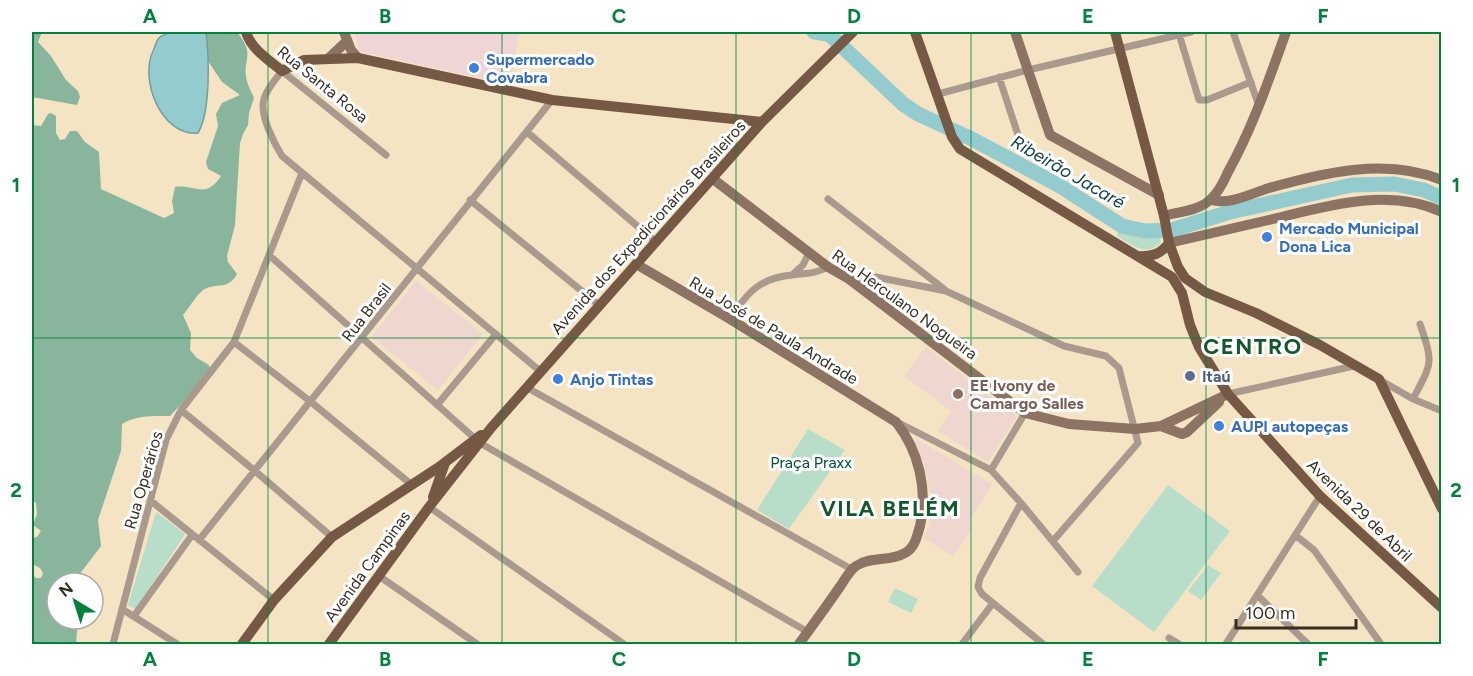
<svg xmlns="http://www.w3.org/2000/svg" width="1473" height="676" font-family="Figtree,sans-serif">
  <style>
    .commercial { fill: #f0d5d6 }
    .education { fill: #efd6ce }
    .green { fill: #b8dec9 }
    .forest { fill: #89b59d }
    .water { fill: #93cbce; stroke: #779c9a; stroke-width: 1.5 }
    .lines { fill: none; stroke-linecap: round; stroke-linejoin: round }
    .river { stroke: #93cbce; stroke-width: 15 }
    .street { stroke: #aa998d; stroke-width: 7 }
    .secondary { stroke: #8c7363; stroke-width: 10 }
    .primary { stroke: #765945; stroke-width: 10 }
    .grid { fill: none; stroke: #01823c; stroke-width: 1.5; stroke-opacity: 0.55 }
    .shop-dot { fill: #3f7fe0; stroke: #fff; stroke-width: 2 }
    .service-dot { fill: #5c6f8a; stroke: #fff; stroke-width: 2 }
    .education-dot { fill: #8d6e63; stroke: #fff; stroke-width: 2 }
    .labels { text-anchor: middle; stroke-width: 6; stroke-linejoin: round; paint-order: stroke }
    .shop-label { font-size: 16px; font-weight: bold; fill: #366cbe; stroke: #fff; text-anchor: start }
    .street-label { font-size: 16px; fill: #352f22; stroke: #fff }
    .service-label { font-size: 16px; font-weight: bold; fill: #4e5e75; stroke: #fff; text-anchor: start }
    .education-label { font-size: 16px; font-weight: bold; fill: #785e54; stroke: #fff; text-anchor: start }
    .park-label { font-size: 16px; fill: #015435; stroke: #fff }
    .water-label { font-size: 18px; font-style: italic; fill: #0e4245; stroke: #fff }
    .district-label { font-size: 22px; font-weight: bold; letter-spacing: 1.5px; fill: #13582b; stroke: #fff }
    .neatline { fill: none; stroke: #01823c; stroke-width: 2 }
    .grid-label { font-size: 20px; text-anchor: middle; font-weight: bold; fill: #01823c }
  </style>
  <rect width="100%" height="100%" fill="#f5e4c4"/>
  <path class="commercial" d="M 354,32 L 519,32 L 511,85 L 359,51 Z"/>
  <path class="education" d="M 416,281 L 483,334 L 438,390 L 371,337 Z
    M 926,347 L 1017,416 L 988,462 L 938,431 L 951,411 L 904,376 Z
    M 913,437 L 992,484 L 970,521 L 972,529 L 953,557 L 924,538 L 930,525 L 932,501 L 924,465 Z"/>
  <path class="green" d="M 1118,230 L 1144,236 L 1159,234 L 1161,243 C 1145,257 1133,245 1117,236 Z
    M 808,429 L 845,450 L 789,529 L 757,510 Z
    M 1168,485 L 1230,531 L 1154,632 L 1092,586 Z
    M 156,512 L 185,534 L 136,609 L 128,605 Z
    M 1208,565 L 1221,573 L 1201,600 L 1188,591 Z
    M 895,588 L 918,599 L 911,613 L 888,602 Z"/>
  <path class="forest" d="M 32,32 L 42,32 L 38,42 L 51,56 L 66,80 L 78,91 L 80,97 L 77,105 L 32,97 Z
    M 185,32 L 237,32 C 257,57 241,58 247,81 C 248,86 252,93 254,98 L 249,113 L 248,125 L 243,134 L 240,143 L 235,225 L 227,256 L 228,262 L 237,274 C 227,292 215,281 202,291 C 195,297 189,308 183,315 L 191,333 L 190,350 L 197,358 L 209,365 L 210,369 L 208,375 L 170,416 C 155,416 136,415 122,424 L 121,451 L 98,520 L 101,546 L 79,575 L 79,583 L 57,583 L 57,619 L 78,619 L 76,644 L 32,644 L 32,574 L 36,578 L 41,578 L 43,573 L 40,568 L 32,564 L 32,538 L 37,537 L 41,531 L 33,525 L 37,514 L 36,503 L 32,500 L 32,125 L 41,126 L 48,114 L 51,113 L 56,116 L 56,133 L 60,140 L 65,139 L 70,131 L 77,131 L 85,142 L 99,152 L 101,189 L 164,218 L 174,213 L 172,201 L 175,187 C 196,184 205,200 221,176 L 208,169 L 206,162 L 218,126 L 216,114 L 222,103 L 240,95 L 222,82 L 202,52 Z"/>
  <path class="water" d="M 172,32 L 206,32 C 209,57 211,111 198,133 C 162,137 139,80 153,51 C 155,47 156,41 159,38 C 162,35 168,33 172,32 Z"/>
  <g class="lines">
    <path class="river" d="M 814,32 L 830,35 L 903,104 L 918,114 L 972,139 L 1060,186 L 1122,226 L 1145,231 L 1172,230 L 1230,212 L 1352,185 L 1394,184 L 1424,190 L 1442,198"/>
    <path class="street" d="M 1233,32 L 1259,106
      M 1179,34 L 1199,100 L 1207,100 L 1251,82
      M 999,77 L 1023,150
      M 938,94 L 1028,70 L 1191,32
      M 527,132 L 656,242
      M 386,155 L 282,71 C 276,79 267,88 264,99 C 259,114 274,143 282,156 L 540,371
      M 828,199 L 944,289
      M 470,200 L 599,305
      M 270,256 L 480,443 L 808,632
      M 792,275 L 803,265 L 809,253
      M 850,279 L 876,277 L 946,291 L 1064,346 L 1106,356 L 1119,368 L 1138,443 L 1053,541
      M 730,319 C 747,293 759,278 792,275 C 806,273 815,274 828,267
      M 234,342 L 311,402 L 412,485
      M 1380,380 L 1413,399 L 1442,411
      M 526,387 L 853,570
      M 1228,394 L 1354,366
      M 1413,399 C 1432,362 1434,365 1420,324
      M 437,405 L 496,334
      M 181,410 L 255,471 L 332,537
      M 899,423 L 991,470 L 1021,503 L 1078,572
      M 991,470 L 1025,413
      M 151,501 L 274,600
      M 1021,503 L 980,578 L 978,587 L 982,594 L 1043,644
      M 429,507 L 624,644
      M 1295,535 L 1314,550 L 1381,644
      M 199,540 L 552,100
      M 379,576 L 477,644
      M 1257,595 L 1308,644
      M 122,609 L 177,644
      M 134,616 L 192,535
      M 1169,638 L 1179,644
      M 113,644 L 166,440 L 181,410 L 234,342 L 302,173
      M 962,644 L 993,603
      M 1226,644 L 1320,496"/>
    <path class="secondary" d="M 344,32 L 351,50 L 358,58
      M 1015,32 L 1050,135 L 1159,195
      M 329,58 L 347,41
      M 713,179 L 828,267 L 849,279 L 1025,413 L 1069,424 L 1135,429 L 1161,426 L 1228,394
      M 1211,200 C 1230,205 1250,194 1269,188 C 1325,173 1385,157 1442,180
      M 1164,216 C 1178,212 1201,210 1211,199 C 1219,192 1224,181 1228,172 C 1253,127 1269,79 1286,32
      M 1169,243 C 1204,235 1239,227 1273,219 C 1327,206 1388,187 1442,212
      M 636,264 L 730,319 L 896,422 C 919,451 928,490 920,526 C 917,536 915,548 905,553 C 890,562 870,556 856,566 C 849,571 844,581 839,588 C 826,607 812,626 799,644
      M 1161,426 L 1182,434 L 1187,432 L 1219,402"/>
    <path class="primary" d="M 246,32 C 251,49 269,60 282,71 L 304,60 L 358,58 L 552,100 L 762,122
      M 915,32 L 952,137 L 960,149 L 1172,277 L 1182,293 L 1190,325 L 1199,347 L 1228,394 L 1320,496 L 1442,608
      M 1115,32 L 1164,216 L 1169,243 L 1178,267 L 1185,278 L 1205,292 L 1256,313 L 1320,345 L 1379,379 L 1442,509
      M 1138,256 C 1152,257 1161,254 1169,243
      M 433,497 L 445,463
      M 242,644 L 274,600 L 332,537 L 439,467 L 481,435
      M 329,644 L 429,507 L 491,428 L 762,122 L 853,32"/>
  </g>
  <path class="grid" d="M 268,32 L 268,644M 502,32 L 502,644M 736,32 L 736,644M 971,32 L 971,644M 1206,32 L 1206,644M 32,338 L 1442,338"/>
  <g class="shop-dot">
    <circle cx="474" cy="68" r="6"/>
    <circle cx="1267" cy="237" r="6"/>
    <circle cx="558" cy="379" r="6"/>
    <circle cx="1219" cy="426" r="6"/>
  </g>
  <circle class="service-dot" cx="1190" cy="376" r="6"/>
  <circle class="education-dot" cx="958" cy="394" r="6"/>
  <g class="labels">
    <g class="shop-label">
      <text x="486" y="65">Supermercado<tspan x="486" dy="18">Covabra</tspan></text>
      <text x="1279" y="234">Mercado Municipal<tspan x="1279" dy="18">Dona Lica</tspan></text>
      <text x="570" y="385">Anjo Tintas</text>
      <text x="1231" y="432">AUPI autopeças</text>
    </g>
    <g class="street-label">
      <text transform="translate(323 84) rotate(39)" y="6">Rua Santa Rosa</text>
      <text transform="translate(648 227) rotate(-48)" y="6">Avenida dos Expedicionários Brasileiros</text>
      <text transform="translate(905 304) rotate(36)" y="6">Rua Herculano Nogueira</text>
      <text transform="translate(366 312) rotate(-52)" y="6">Rua Brasil</text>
      <text transform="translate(774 330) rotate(31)" y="6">Rua José de Paula Andrade</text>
      <text transform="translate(143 480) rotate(-74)" y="6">Rua Operários</text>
      <text transform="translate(1360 510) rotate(44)" y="6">Avenida 29 de Abril</text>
      <text transform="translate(367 566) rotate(-54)" y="6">Avenida Campinas</text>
    </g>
    <g class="service-label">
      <text x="1202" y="382">Itaú</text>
    </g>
    <g class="education-label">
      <text x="970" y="391">EE Ivony de<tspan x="970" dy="18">Camargo Salles</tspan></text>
    </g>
    <g class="park-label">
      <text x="811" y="468">Praça Praxx</text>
    </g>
    <g class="water-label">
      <text transform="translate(1068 172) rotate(30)" y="6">Ribeirão Jacaré</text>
    </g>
    <g class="district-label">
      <text x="1253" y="354">CENTRO</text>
      <text x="890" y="516">VILA BELÉM</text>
    </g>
  </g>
  <rect width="1473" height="676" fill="none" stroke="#ffffff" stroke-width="66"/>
  <g transform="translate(75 601) rotate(322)"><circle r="28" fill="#ffffff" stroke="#aeaca7" stroke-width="1.5"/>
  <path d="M0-4.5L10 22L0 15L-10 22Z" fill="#01823c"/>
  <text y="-9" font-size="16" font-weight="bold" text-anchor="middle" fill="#352f22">N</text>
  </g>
  <path d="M1236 619v9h120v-9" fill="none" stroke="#352f22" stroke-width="3"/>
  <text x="1245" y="619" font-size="18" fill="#352f22" stroke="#ffffff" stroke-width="4.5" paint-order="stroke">100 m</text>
  <rect x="33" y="33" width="1407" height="610" class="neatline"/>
  <g class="grid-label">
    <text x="150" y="23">A</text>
    <text x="385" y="23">B</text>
    <text x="619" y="23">C</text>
    <text x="854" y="23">D</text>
    <text x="1088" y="23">E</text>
    <text x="1323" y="23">F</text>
    <text x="16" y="192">1</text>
    <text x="1456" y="192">1</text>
    <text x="16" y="497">2</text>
    <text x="1456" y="497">2</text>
    <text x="150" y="666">A</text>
    <text x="385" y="666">B</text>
    <text x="619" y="666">C</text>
    <text x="854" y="666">D</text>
    <text x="1088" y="666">E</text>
    <text x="1323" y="666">F</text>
  </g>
</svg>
